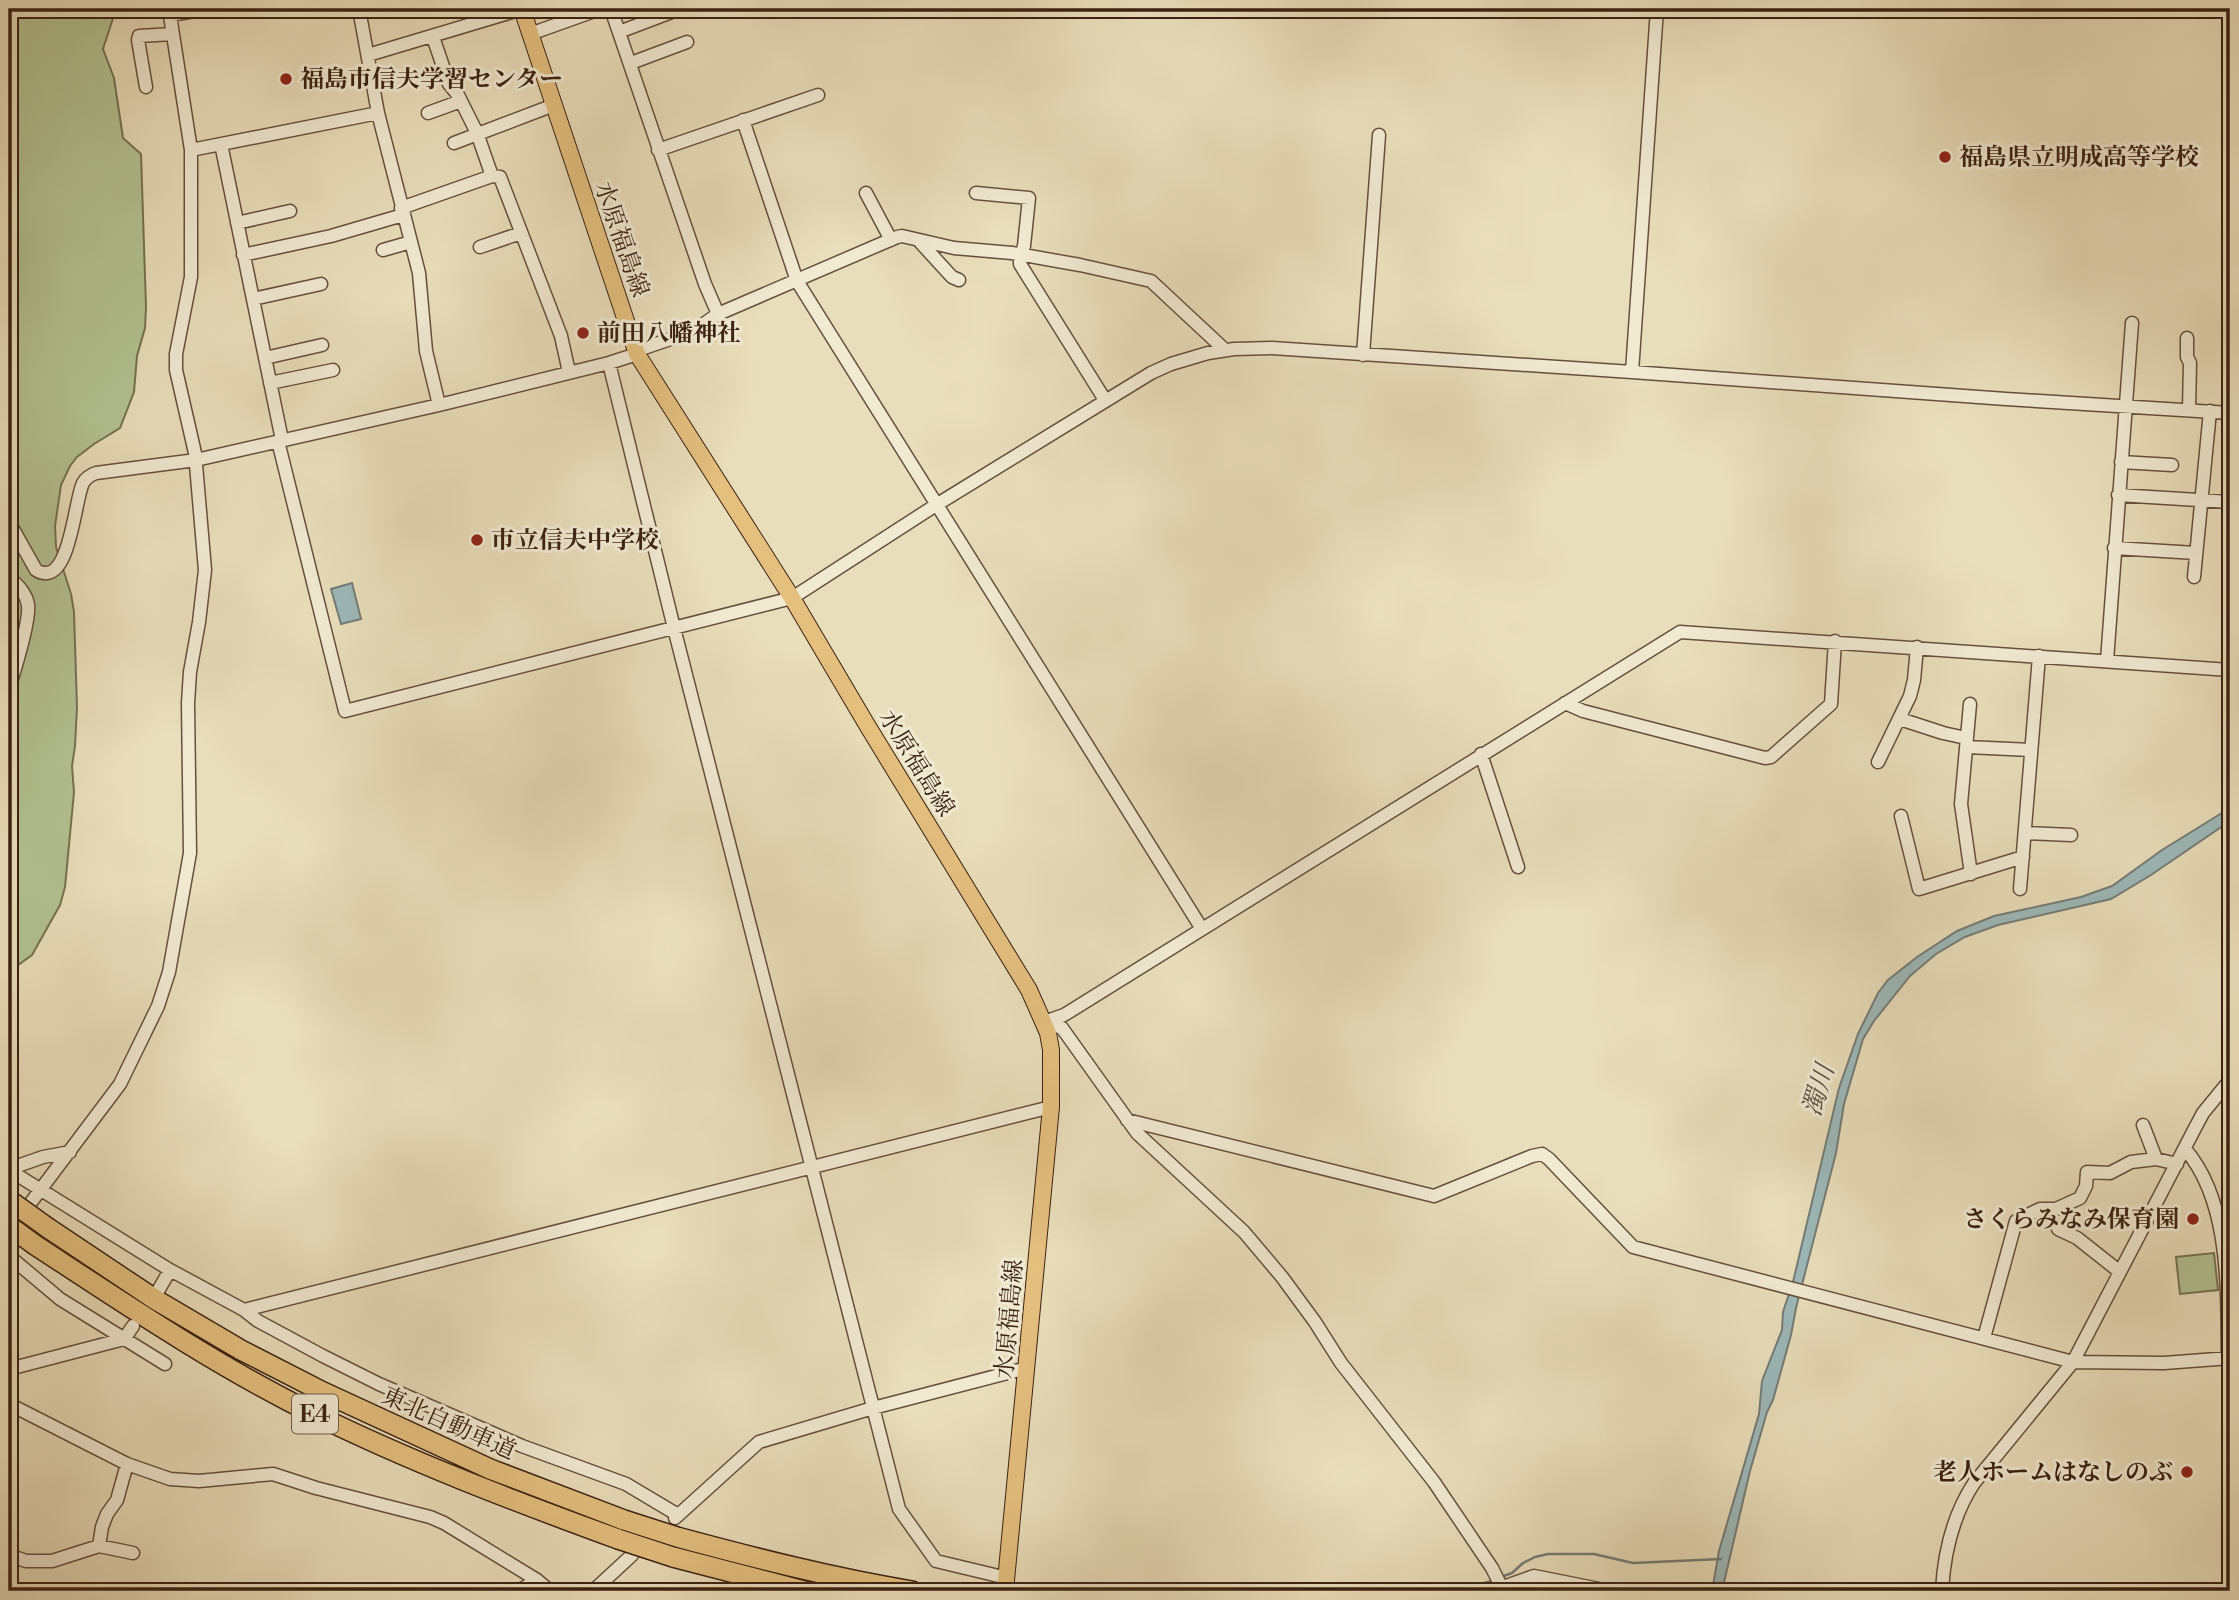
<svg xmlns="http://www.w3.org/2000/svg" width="2239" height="1600" font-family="'Libre Bodoni','Noto Serif JP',serif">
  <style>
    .green { fill: #b3c292; stroke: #767252; stroke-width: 2 }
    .water { fill: #9cb9ba; stroke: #757c77; stroke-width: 2 }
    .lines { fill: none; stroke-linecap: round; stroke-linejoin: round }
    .stream { stroke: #757c77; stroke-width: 2.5 }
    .minor-casing { stroke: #66503c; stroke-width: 15 }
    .major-casing { stroke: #3a2112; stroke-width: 18 }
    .highway-casing { stroke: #3a2112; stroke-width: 22 }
    .minor { stroke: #f1ead3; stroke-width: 12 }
    .major { stroke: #e4bf7e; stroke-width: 16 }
    .highway { stroke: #e4bf7e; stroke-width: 19 }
    .highway-bridge-casing { stroke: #3a2112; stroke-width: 22; stroke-linecap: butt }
    .highway-bridge { stroke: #e4bf7e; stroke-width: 19 }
    .poi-dot { fill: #8f2418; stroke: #f1ead3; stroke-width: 2.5 }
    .labels { text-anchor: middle; stroke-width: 6; stroke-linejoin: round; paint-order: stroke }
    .shield { fill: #f1ead3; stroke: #715d4c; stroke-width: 2 }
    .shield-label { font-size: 23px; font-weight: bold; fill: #3a2112 }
    .poi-label { font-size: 24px; font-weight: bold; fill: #3a2112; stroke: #f1ead3; text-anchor: start }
    .street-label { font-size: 24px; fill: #3a2112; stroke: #f1ead3 }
    .water-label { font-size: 26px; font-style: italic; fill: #574f44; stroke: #f1ead3 }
  </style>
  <rect width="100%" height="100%" fill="#e9debb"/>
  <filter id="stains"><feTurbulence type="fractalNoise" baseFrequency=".00286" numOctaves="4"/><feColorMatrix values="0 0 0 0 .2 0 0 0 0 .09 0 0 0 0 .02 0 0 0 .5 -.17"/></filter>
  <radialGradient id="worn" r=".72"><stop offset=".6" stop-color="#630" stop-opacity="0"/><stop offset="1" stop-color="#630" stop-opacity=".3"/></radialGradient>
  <path class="green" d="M 9,9 L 116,9 L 103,49 L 114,78 L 123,138 L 141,154 L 146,307 L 145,328 L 137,356 L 134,392 L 120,428 L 94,444 L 77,457 L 70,466 L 61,485 L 55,526 L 56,547 L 71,594 L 74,612 L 77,707 L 75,746 L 72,766 L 74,792 L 65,887 L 60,905 L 32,955 L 18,965 L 9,968 Z
    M 2214,1253 L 2218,1290 L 2180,1294 L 2176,1257 Z"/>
  <path class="water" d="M 352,583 L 361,619 L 341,624 L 331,589 Z
    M 2230,808 L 2230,821 L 2151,875 L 2111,899 L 1998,925 L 1965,937 L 1936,954 L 1910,976 L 1874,1021 L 1863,1039 L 1844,1104 L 1836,1153 L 1796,1308 L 1791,1335 L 1773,1400 L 1767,1412 L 1750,1471 L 1722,1591 L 1712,1591 L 1719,1551 L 1759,1414 L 1762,1381 L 1782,1330 L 1783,1312 L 1793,1282 L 1839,1088 L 1858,1034 L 1878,993 L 1888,980 L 1917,957 L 1957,931 L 1994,916 L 2081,897 L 2112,886 L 2162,850 Z"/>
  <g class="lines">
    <path class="stream" d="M 1501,1577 L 1512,1573 L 1523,1563 L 1535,1557 L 1548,1554 L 1594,1554 L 1633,1563 L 1721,1559
      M 1117,1591 C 1144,1579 1180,1589 1209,1591
      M 1455,1591 L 1495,1580"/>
    <g class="minor-casing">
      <path id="minor" d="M 359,9 L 378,113 L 419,273 L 426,351 L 439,405
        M 611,9 L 705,284 L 718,314
        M 170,15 L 207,9
        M 619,32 L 677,10
        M 530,34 L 600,9
        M 433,37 L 449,84 L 458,95 L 477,133 L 492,176
        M 368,55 L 522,9
        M 631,63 L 687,42
        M 146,87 L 138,40 L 139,36 L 173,34
        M 428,113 L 461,101
        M 743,120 L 797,281 L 1202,929
        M 454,143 L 554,105
        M 221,144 L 282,440
        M 191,150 L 378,113
        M 658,150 L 818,95
        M 866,193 L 891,240
        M 976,193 L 1029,198 L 1024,246 L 1020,258 L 1020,264 L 1105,400
        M 401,208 L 492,176 L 500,177 L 561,336 L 569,372
        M 237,223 L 290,211
        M 920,242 L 952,277 L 959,280
        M 480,247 L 521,233
        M 383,250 L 411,242
        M 243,255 L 331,236 L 403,215
        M 253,299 L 321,284
        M 2187,338 L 2187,357 L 2190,363 L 2189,410
        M 1363,355 L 1379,135
        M 265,358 L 322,345
        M 609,363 L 674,628 L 899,1509 L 936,1561 L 1007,1578
        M 1632,372 L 2006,399 L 2230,413
        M 270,383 L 333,370
        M 278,441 L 345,711 L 792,598 L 936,505 L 1151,373 L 1171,364 L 1208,353 L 1234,349 L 1272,348 L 1632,372 L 1657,9
        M 2121,462 L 2172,465
        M 2118,495 L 2230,502
        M 9,522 L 36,570 C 70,591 74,501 83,483 C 86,478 90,475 96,473 L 196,460 L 439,405 L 609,363 L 637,354 L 644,348 L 694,331 L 718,314 L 897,237 L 902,236 L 954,248 L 1012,253 L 1080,265 L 1151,281 L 1225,350
        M 2114,548 L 2196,553
        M 9,577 C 17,585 26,592 28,605 C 30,623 15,669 9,688
        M 2194,577 L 2210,411
        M 2107,661 L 2132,323
        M 1565,703 L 1583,711 L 1765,758 L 1771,757 L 1831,704 L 1835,641
        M 1970,704 L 1961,804 L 1971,874
        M 1900,719 L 1943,733 L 1966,738
        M 1967,747 L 2031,750
        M 1481,754 L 1518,867
        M 1878,762 L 1910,696 L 1914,680 L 1917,647
        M 1901,816 L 1919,889 L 2023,857
        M 2025,833 L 2071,835
        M 2020,889 L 2039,656
        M 1044,1022 L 1064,1015 L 1680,632 L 2230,670
        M 1044,1022 L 1062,1028 L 1137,1133 L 1244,1232 L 1282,1277 L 1315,1322 L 1341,1363 L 1434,1482 L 1492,1568 L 1502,1588
        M 1127,1120 L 1434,1196 L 1532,1156 L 1542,1154 L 1549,1159 L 1633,1247 L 2073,1362 L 2164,1363 L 2230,1358
        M 2143,1125 L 2156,1159
        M 2185,1149 C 2231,1202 2227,1291 2228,1358 L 2230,1363
        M 9,1169 L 43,1157 L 70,1152
        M 9,1170 L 170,1270 L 244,1310 L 258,1321 L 323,1356 L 379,1384 L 522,1446 L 626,1484 L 678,1515
        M 32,1201 L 120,1084 L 158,1006 L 169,972 L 190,853 L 188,703 L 190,672 L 199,622 L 205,570 L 195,453 L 176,370 L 176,354 L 191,277 L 191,150 L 169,9
        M 2058,1229 L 2077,1238 L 2120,1272
        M 9,1256 L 60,1299 L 165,1364
        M 158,1291 L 170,1270
        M 244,1310 L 1051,1107
        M 1984,1338 L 2016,1221 L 2040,1209 L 2056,1209 L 2080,1198 L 2086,1186 L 2087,1172 L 2110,1173 L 2131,1162 L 2156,1159 L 2177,1164
        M 9,1369 L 124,1339 L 133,1326
        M 9,1404 L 127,1464 L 170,1479 L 199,1481 L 273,1474 L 316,1488 L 430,1517 L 444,1523 L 537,1580 L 550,1591
        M 675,1518 L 759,1442 L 873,1408 L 1027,1368
        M 99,1546 L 102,1527 L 107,1514 L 117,1500 L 127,1464
        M 9,1555 L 26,1561 L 52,1561 L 99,1546 L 133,1553
        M 509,1591 L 522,1589 L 537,1580
        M 593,1591 L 632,1555
        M 1492,1591 L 1534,1576 L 1609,1591
        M 1942,1591 C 1944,1553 1953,1515 1974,1483 L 2073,1362 L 2194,1130 L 2203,1113 L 2230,1080"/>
    </g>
    <g class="major-casing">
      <path id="major" d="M 522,9 L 637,354 L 792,598 L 867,725 L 1029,990 L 1048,1033 L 1051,1050 L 1051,1107 L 1005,1591"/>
    </g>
    <g class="highway-casing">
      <path id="highway" d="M 48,1228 L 156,1300 L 241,1350 L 323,1392 L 490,1469 L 624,1520
        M 35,1245 C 125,1304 215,1365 312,1413 C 411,1462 514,1501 618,1539
        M 677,1537 C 755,1558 833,1578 912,1591
        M 673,1557 L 804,1591"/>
    </g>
    <use href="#minor" class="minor"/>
    <use href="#major" class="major"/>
    <use href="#highway" class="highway"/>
    <g class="highway-bridge-casing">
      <path id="highway-bridge" d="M 9,1200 L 48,1228
        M 9,1226 L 35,1245
        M 624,1520 L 677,1537
        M 618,1539 L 673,1557"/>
    </g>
    <use href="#highway-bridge" class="highway-bridge"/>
  </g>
  <g class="poi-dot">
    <circle cx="286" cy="79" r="7"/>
    <circle cx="1945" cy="157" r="7"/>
    <circle cx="583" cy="333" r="7"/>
    <circle cx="477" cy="540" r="7"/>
    <circle cx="2193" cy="1219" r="7"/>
    <circle cx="2187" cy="1472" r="7"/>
  </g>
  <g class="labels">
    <rect class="shield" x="292" y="1394.5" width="46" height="39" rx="5"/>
    <g class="shield-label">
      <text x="315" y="1422">E4</text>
    </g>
    <g class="poi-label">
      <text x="300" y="87">福島市信夫学習センター</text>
      <text x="1959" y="165">福島県立明成高等学校</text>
      <text x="597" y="341">前田八幡神社</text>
      <text x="491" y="548">市立信夫中学校</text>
      <text x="2179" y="1227" text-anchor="end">さくらみなみ保育園</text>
      <text x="2173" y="1480" text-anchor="end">老人ホームはなしのぶ</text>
    </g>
    <g class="street-label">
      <text transform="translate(622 239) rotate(71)" y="8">水原福島線</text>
      <text transform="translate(917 763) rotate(58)" y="8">水原福島線</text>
      <text transform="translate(1009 1319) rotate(-85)" y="8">水原福島線</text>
      <text transform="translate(449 1423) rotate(24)" y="8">東北自動車道</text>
    </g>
    <g class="water-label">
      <text transform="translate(1818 1090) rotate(-73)" y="9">濁川</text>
    </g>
  </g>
  <rect width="2239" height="1600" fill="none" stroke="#e9debb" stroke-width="35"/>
  <rect x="10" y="10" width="2218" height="1579" fill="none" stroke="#3a2112" stroke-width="3.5"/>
  <rect x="18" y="18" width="2204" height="1565" fill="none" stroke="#3a2112" stroke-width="2"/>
  <rect width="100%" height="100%" filter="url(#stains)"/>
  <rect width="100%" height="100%" fill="url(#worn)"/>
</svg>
